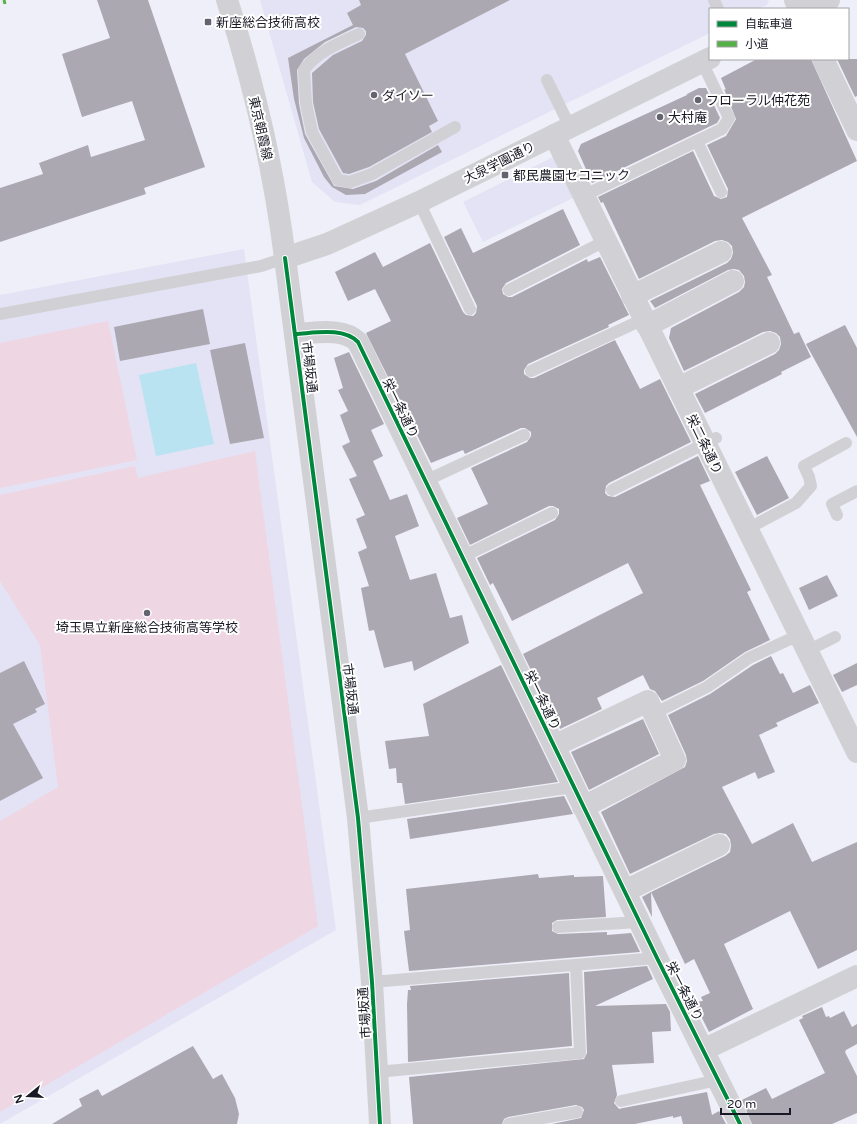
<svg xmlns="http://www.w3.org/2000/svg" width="857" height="1124" font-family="'Varela Round','Noto Sans JP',sans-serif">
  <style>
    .built { fill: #e3e3f5 }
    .green { fill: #efd6e3 }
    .water { fill: #bae3f2 }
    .building { fill: #aca8b1 }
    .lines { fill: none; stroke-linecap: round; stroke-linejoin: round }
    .service { stroke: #d1d1d5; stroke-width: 12 }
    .minor { stroke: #d1d1d5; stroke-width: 22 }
    .tertiary { stroke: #d1d1d5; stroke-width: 22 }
    .secondary { stroke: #d1d1d5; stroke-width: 22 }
    .quiet { stroke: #55b145; stroke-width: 3; stroke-dasharray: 6 3; stroke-linecap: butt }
    .cycleway-casing { stroke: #fff; stroke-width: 6 }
    .cycleway { stroke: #00873e; stroke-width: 4 }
    .poi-dot { fill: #646470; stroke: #fff; stroke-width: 1.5 }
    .labels { text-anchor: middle; stroke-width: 4; stroke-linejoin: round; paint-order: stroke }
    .poi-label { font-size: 13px; fill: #191925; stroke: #fff; text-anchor: start }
    .street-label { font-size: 13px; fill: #191925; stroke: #fff }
  </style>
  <rect width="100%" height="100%" fill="#efeffa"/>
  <path class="built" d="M 260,0 L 769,0 L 767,5 L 758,9 L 710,9 L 710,33 L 360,205 L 335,202 L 312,182 Z
    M 555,156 L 575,197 L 483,242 L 463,202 Z
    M 244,249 L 336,930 L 0,1124 L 0,295 Z"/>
  <path class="green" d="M 108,321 L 137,460 L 0,488 L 0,343 Z
    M 255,451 L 318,926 L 0,1112 L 0,821 L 58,787 L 40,645 L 0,581 L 0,495 L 135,466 L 138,478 Z"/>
  <path class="water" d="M 196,363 L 214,444 L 156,456 L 139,375 Z"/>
  <path class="building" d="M 97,0 L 148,0 L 205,167 L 144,188 L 146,194 L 0,242 L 0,188 L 43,174 L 39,163 L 88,145 L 91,157 L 145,140 L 132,101 L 82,117 L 62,54 L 110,38 Z
    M 359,0 L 510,0 L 405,54 L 438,121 L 429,126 L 432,132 L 369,167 L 349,174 L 343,173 L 319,129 L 313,102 L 312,73 L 333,55 L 362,41 L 366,35 L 366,31 L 363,28 L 356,27 L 325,42 L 304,59 L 297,70 L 299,104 L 305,134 L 334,186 L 353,189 L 376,181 L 438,145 L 442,152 L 365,194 L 346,195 L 332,187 L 324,177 L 304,138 L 294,99 L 288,58 L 353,25 L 347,13 L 361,5 Z
    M 757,59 L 811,59 L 857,161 L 742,218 L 772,275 L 767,277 L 794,334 L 799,332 L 811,357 L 781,372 L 782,374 L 705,413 L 695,394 L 775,354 L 779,350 L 781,344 L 780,337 L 776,333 L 770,331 L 763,332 L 684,371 L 669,338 L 671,328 L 739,292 L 744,287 L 745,282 L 744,276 L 739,270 L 734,269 L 728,270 L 655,308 L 650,301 L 727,263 L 731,259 L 733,253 L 732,246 L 728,242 L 722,240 L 715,241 L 639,279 L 603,202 L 601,203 L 598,197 L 693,151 L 714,196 L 721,199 L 727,197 L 728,189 L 707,145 L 726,136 L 736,119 L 724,89 L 726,90 L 721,78 Z
    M 837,59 L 857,59 L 857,96 L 855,97 Z
    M 699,88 L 706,88 L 720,118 L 717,123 L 592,183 L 578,151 L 581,144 L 687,95 L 687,94 Z
    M 563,209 L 580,245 L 506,283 L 502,289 L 503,294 L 508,297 L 512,297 L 587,259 L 588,262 L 600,257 L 629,315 L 608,325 L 609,327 L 528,364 L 524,370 L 524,374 L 530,378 L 534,378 L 615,340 L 640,389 L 660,379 L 691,442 L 609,483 L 606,486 L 605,493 L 608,496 L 615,497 L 698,456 L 710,481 L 700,485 L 751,590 L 747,592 L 770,640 L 745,652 L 703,681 L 662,701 L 655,691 L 650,689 L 643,675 L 597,698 L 602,709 L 560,729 L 523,654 L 643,593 L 628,563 L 512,621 L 493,583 L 490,585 L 477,558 L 555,520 L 559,514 L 559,509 L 553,506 L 549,506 L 470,545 L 457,518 L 488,504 L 471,468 L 527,442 L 531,436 L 531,432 L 525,428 L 521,428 L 465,454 L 463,450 L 431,463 L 366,333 L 391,321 L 375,289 L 348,301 L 335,272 L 375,252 L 383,267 L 430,243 L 463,312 L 466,315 L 473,316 L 476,313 L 477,306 L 444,237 L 461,228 L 473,253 Z
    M 203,309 L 210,344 L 120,361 L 114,327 Z
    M 845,325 L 857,348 L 857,437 L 806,344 Z
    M 245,343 L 264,438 L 230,444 L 210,350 Z
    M 349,352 L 384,424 L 371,430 L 383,456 L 373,461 L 390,500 L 407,494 L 419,526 L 395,536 L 410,580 L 436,573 L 450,618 L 462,615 L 469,643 L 414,671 L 412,661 L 384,668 L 374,630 L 369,631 L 361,588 L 369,586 L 358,552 L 367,548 L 356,519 L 365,515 L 349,479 L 357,476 L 342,446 L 350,442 L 340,415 L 348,411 L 338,390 L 343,388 L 334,358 Z
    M 767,456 L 789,498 L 757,515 L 735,472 Z
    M 827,575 L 838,596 L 809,610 L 799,588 Z
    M 771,656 L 780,674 L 783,673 L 793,693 L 810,685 L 819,703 L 776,723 L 778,726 L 759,735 L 775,772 L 758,779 L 755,772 L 722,787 L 752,844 L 793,823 L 812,862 L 857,842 L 857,950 L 818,969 L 790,911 L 724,944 L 753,1009 L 709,1032 L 694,1002 L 703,1001 L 701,997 L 710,993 L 694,959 L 685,964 L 651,892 L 725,856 L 730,852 L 731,846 L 730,839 L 726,834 L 720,833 L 714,834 L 630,874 L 601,812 L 685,767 L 687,761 L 686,755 L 668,715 L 710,694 L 753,665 Z
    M 24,661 L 45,704 L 35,709 L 37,712 L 13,724 L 43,778 L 0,801 L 0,673 Z
    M 857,663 L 857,685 L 842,692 L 833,675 Z
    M 501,665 L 558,782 L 405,804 L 402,783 L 397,783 L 396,768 L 389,769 L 385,741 L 429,736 L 423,704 Z
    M 643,719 L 659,754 L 589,790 L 571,752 Z
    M 564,796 L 573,814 L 410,839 L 407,819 Z
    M 538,874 L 539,878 L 574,875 L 574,877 L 603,876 L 606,917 L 557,920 L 552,923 L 552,931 L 558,934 L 607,932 L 607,935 L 631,933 L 640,952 L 409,971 L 404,931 L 410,930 L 406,889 Z
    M 651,892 L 652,917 L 642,897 Z
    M 647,966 L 653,979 L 595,1006 L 666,1004 L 670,1012 L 671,1031 L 652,1032 L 654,1063 L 612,1065 L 617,1095 L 614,1103 L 619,1109 L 623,1108 L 707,1092 L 712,1115 L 719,1111 L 726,1124 L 683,1124 L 681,1116 L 673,1118 L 673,1116 L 635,1124 L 552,1124 L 581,1118 L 584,1110 L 582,1107 L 576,1105 L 508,1117 L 504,1119 L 502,1124 L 413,1124 L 409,1077 L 584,1059 L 587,1053 L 584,972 Z
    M 569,973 L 572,1046 L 408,1062 L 407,1004 L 408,990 L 411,990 L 410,986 Z
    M 822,1007 L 826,1017 L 829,1016 L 830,1018 L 844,1011 L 852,1027 L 857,1024 L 857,1044 L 846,1050 L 845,1052 L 857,1076 L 857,1113 L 832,1124 L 752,1124 L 742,1100 L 766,1088 L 772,1099 L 825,1073 L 799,1020 L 803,1018 L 802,1016 Z
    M 193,1046 L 213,1079 L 222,1074 L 235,1098 L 239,1114 L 237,1124 L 52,1124 L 82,1106 L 79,1099 L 98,1089 L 102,1096 Z"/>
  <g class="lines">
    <path class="service" d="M 714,0 L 718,9
      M 359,34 C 339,43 317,52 304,70 L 306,103 L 312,132 L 338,180 L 350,182 L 372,174 L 455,127
      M 547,80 L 570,127
      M 697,141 L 721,192
      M 583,196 L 722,129 L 729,118 L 702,62
      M 419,202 L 470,309
      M 509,290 L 605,241
      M 0,314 L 261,266 L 285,258
      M 531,371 L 644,319
      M 425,481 L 524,435
      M 612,490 L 716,438
      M 837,515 L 832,504 L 857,491
      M 747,529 L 796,503 L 811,486 L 809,477 L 804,466 L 846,443
      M 462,557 L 552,513
      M 807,651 L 835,637
      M 653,714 L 707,687 L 749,658 L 799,635
      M 358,818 L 574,787
      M 558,927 L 639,922
      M 372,982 L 657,958
      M 377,1072 L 580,1053 L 576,966
      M 621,1101 L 718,1080
      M 509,1124 L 577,1112"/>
    <path class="minor" d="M 554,135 L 857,752
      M 632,296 L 721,252
      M 647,326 L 733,281
      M 295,334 C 315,333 343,327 358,342 L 657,958 L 740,1124
      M 678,388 L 769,343
      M 554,746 L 648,701 L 675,760 L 583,807
      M 625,891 L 719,845
      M 703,1050 L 857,976"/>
    <path class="tertiary" d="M 795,0 L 799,9
      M 823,59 L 857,130
      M 285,258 L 358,818 L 372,982 L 380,1124"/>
    <path class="secondary" d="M 227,0 C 254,84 274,170 285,258 L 327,244 L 419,202 L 710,58
      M 811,9 L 829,0"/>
    <path class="quiet" d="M 4,0 L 5,4"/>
    <g class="cycleway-casing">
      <path id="cycleway" d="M 285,258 L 358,818 L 372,982 L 380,1124
        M 295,334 C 315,333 343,327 358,342 L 657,958 L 740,1124"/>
    </g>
    <use href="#cycleway" class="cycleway"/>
  </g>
  <g class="poi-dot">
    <rect x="204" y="18" width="8" height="8" rx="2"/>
    <circle cx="374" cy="95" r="4"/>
    <circle cx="698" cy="100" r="4"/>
    <circle cx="660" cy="117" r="4"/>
    <rect x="501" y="171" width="8" height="8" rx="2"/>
    <circle cx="147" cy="613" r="4"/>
  </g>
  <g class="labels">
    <g class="poi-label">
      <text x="216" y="27">新座総合技術高校</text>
      <text x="382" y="100">ダイソー</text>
      <text x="706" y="105">フローラル仲花苑</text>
      <text x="668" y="122">大村庵</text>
      <text x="513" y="180">都民農園セコニック</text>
      <text x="147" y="632" text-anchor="middle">埼玉県立新座総合技術高等学校</text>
    </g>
    <g class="street-label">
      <text transform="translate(261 128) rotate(77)" y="5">東京朝霞線</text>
      <text transform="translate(499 162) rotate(-26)" y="5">大泉学園通り</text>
      <text transform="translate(310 367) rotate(83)" y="5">市場坂通</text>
      <text transform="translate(401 408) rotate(64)" y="5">栄一条通り</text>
      <text transform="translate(705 444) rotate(64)" y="5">栄二条通り</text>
      <text transform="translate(351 689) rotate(83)" y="5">市場坂通</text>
      <text transform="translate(543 700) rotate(64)" y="5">栄一条通り</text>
      <text transform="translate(685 991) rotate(63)" y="5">栄一条通り</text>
      <text transform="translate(364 1013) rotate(-94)" y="5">市場坂通</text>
    </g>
  </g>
  <rect x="709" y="8" width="140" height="52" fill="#ffffff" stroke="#a3a3a8"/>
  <rect x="717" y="21" width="20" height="6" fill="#00873e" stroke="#a3a3a8"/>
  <text x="745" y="28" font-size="12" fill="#191925">自転車道</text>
  <rect x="717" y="41" width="20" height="6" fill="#55b145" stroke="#a3a3a8"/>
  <text x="745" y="48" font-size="12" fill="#191925">小道</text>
  <g transform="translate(28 1096) rotate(252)" stroke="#ffffff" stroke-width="3" paint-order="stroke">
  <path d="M0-3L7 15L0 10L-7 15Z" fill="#191925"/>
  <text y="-6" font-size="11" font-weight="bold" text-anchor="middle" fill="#191925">N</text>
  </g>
  <path d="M721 1108v6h69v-6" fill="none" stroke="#191925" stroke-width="2"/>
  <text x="727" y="1108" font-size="12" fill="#191925" stroke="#ffffff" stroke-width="3" paint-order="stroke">20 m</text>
</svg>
